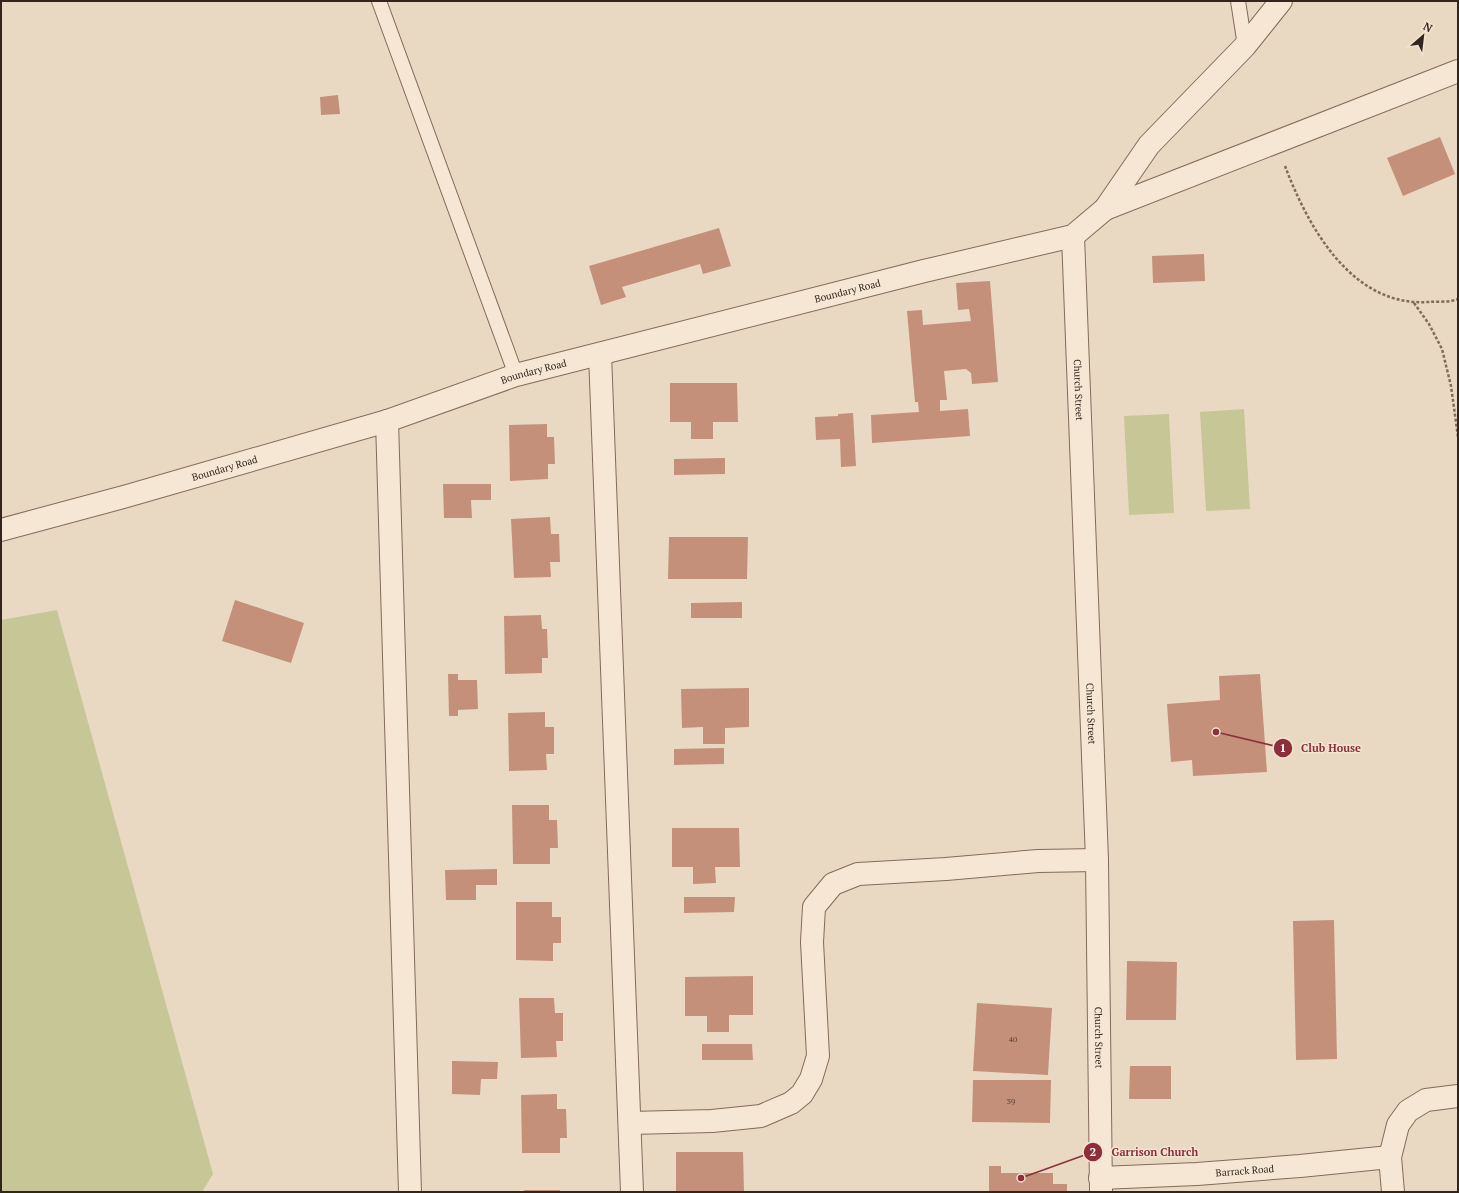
<svg xmlns="http://www.w3.org/2000/svg" width="1459" height="1193" font-family="'PT Serif',serif">
  <style>
    .green { fill: #c7c697 }
    .building { fill: #c5907a }
    .lines { fill: none; stroke-linecap: round; stroke-linejoin: round }
    .lane-casing { stroke: #826b5a; stroke-width: 16 }
    .street-casing { stroke: #826b5a; stroke-width: 24 }
    .path { stroke: #826b5a; stroke-width: 2.5; stroke-dasharray: 3 2; stroke-linecap: butt }
    .lane { stroke: #f6e7d4; stroke-width: 14 }
    .street { stroke: #f6e7d4; stroke-width: 22 }
    .labels { text-anchor: middle; stroke-width: 3; stroke-linejoin: round; paint-order: stroke }
    .number-label { font-size: 8px; fill: #584035 }
    .street-label { font-size: 10px; fill: #33251e; stroke: #f2e4d0 }
    .leader { fill: none; stroke: #8c2f3b; stroke-width: 1.5 }
    .callout-dot { fill: #8c2f3b; stroke: #f2e4d0; stroke-width: 1.5 }
    .mark-label { font-size: 12px; text-anchor: middle; font-weight: bold; fill: #fff }
    .callout-label { font-size: 11px; text-anchor: middle; font-weight: bold; fill: #8c2f3b; stroke: #f2e4d0; stroke-width: 3; stroke-linejoin: round; paint-order: stroke }
  </style>
  <rect width="100%" height="100%" fill="#ead9c2"/>
  <path class="green" d="M 1244,409 L 1250,509 L 1206,511 L 1200,412 Z
    M 1169,414 L 1174,513 L 1129,515 L 1124,416 Z
    M 57,610 L 213,1174 L 202,1192 L 1,1192 L 1,620 Z"/>
  <path class="building" d="M 338,95 L 340,114 L 321,115 L 320,97 Z
    M 1440,137 L 1455,174 L 1403,196 L 1387,158 Z
    M 719,228 L 731,266 L 703,274 L 700,264 L 622,287 L 626,297 L 601,305 L 589,266 Z
    M 1204,254 L 1205,281 L 1153,283 L 1152,256 Z
    M 990,281 L 998,382 L 972,384 L 971,373 L 966,369 L 944,371 L 947,400 L 940,400 L 940,411 L 968,409 L 970,436 L 872,443 L 871,415 L 919,412 L 918,402 L 915,402 L 907,311 L 922,310 L 923,325 L 971,321 L 969,309 L 958,310 L 956,283 Z
    M 670,383 L 737,383 L 738,422 L 713,422 L 713,439 L 691,439 L 691,422 L 670,422 Z
    M 853,413 L 856,466 L 841,467 L 840,439 L 816,440 L 815,417 L 838,416 L 838,414 Z
    M 547,424 L 547,437 L 554,437 L 555,464 L 548,464 L 548,479 L 510,481 L 509,425 Z
    M 725,458 L 725,474 L 674,475 L 674,459 Z
    M 443,484 L 491,484 L 491,500 L 471,500 L 472,518 L 444,518 Z
    M 550,517 L 551,534 L 559,534 L 560,562 L 550,562 L 551,577 L 514,578 L 511,519 Z
    M 669,537 L 748,537 L 747,579 L 668,579 Z
    M 235,600 L 304,623 L 291,663 L 222,641 Z
    M 742,602 L 742,618 L 691,618 L 691,603 Z
    M 541,615 L 542,629 L 547,629 L 548,658 L 542,658 L 542,673 L 505,674 L 504,616 Z
    M 448,674 L 458,674 L 458,680 L 477,680 L 478,709 L 458,710 L 458,716 L 449,716 Z
    M 1260,674 L 1267,772 L 1193,776 L 1192,760 L 1171,762 L 1167,704 L 1220,700 L 1219,676 Z
    M 749,688 L 749,727 L 725,728 L 725,744 L 703,744 L 703,727 L 682,728 L 681,689 Z
    M 545,712 L 545,727 L 554,727 L 554,754 L 546,754 L 547,770 L 509,771 L 508,713 Z
    M 724,748 L 724,764 L 674,765 L 674,749 Z
    M 512,805 L 549,805 L 549,820 L 557,820 L 558,848 L 550,848 L 550,864 L 513,864 Z
    M 672,828 L 739,828 L 740,867 L 715,867 L 716,883 L 693,884 L 693,867 L 672,867 Z
    M 497,869 L 497,885 L 476,885 L 476,900 L 446,900 L 445,870 Z
    M 684,897 L 735,897 L 734,912 L 684,913 Z
    M 516,902 L 552,902 L 552,917 L 561,917 L 561,943 L 553,943 L 553,961 L 516,960 Z
    M 1334,920 L 1337,1059 L 1296,1060 L 1293,921 Z
    M 1127,961 L 1177,962 L 1176,1020 L 1126,1020 Z
    M 753,976 L 753,1015 L 729,1015 L 729,1032 L 707,1032 L 707,1016 L 685,1016 L 685,977 Z
    M 519,998 L 554,998 L 555,1013 L 563,1013 L 563,1041 L 556,1041 L 557,1057 L 521,1058 Z
    M 977,1003 L 1052,1008 L 1048,1075 L 973,1071 Z
    M 702,1044 L 752,1044 L 753,1060 L 702,1060 Z
    M 452,1061 L 498,1062 L 497,1079 L 481,1079 L 480,1095 L 452,1094 Z
    M 1130,1066 L 1171,1066 L 1171,1099 L 1129,1099 Z
    M 973,1080 L 1051,1080 L 1050,1123 L 972,1122 Z
    M 557,1094 L 557,1109 L 566,1109 L 567,1138 L 560,1138 L 560,1153 L 522,1153 L 521,1095 Z
    M 676,1152 L 743,1152 L 744,1191 L 676,1191 Z
    M 989,1166 L 1001,1166 L 1001,1173 L 1053,1173 L 1053,1184 L 1067,1184 L 1067,1192 L 989,1192 Z
    M 524,1190 L 560,1190 L 560,1192 L 524,1192 Z"/>
  <g class="lines">
    <g class="lane-casing">
      <path id="lane" d="M 379,1 L 516,375
        M 1238,1 L 1245,46"/>
    </g>
    <g class="street-casing">
      <g id="street">
        <path d="M 1105,209 L 1458,71"/>
        <path id="s1" d="M 1073,236 L 1097,860 L 1101,1192"/>
        <path d="M 600,354 L 632,1192"/>
        <path d="M 387,421 L 410,1192"/>
        <path id="s2" d="M 1,530 L 127,496 L 387,421 L 516,375 L 924,271 L 1073,236 L 1105,209 L 1149,145 L 1245,46 L 1281,1"/>
        <path d="M 630,1123 L 712,1121 L 761,1116 L 791,1103 L 802,1094 L 811,1079 L 818,1056 L 812,942 L 814,907 L 833,884 L 858,874 L 946,869 L 1038,861 L 1097,860"/>
        <path id="s3" d="M 1100,1178 L 1197,1174 L 1300,1166 L 1390,1157"/>
        <path d="M 1393,1192 L 1390,1157 L 1398,1125 L 1408,1111 L 1426,1100 L 1458,1096"/>
      </g>
    </g>
    <path class="path" d="M 1285,166 C 1308,227 1352,307 1428,302 C 1437,301 1449,303 1458,299
      M 1414,303 L 1429,324 L 1442,349 L 1451,386 L 1458,437"/>
    <use href="#lane" class="lane"/>
    <use href="#street" class="street"/>
  </g>
  <g class="labels">
    <g class="number-label">
      <text x="1013" y="1042">40</text>
      <text x="1011" y="1104">39</text>
    </g>
    <g class="street-label">
      <text dy="4" stroke="none"><textPath href="#s2" startOffset="880">Boundary Road</textPath></text>
      <text dy="4" stroke="none"><textPath href="#s2" startOffset="556">Boundary Road</textPath></text>
      <text dy="4" stroke="none"><textPath href="#s1" startOffset="154">Church Street</textPath></text>
      <text dy="4" stroke="none"><textPath href="#s2" startOffset="232">Boundary Road</textPath></text>
      <text dy="4" stroke="none"><textPath href="#s1" startOffset="478">Church Street</textPath></text>
      <text dy="4" stroke="none"><textPath href="#s1" startOffset="802">Church Street</textPath></text>
      <text dy="4" stroke="none"><textPath href="#s3" startOffset="145">Barrack Road</textPath></text>
    </g>
  </g>
  <path class="leader" d="M1216 732L1283 748M1021 1178L1093 1152"/>
  <g class="callout-dot">
    <circle cx="1216" cy="732" r="4"/>
    <circle cx="1021" cy="1178" r="4"/>
    <circle cx="1283" cy="748" r="10"/>
    <circle cx="1093" cy="1152" r="10"/>
  </g>
  <g class="mark-label">
    <text x="1283" y="752">1</text>
    <text x="1093" y="1156">2</text>
  </g>
  <g class="callout-label">
    <text x="1331" y="752">Club House</text>
    <text x="1155" y="1156">Garrison Church</text>
  </g>
  <rect width="1459" height="1193" fill="none" stroke="#33251e" stroke-width="4"/>
  <g transform="translate(1423 36) rotate(28)" stroke="#f2e4d0" stroke-width="3" paint-order="stroke">
  <path d="M0-3L7 15L0 10L-7 15Z" fill="#33251e"/>
  <text y="-6" font-size="11" font-weight="bold" text-anchor="middle" fill="#33251e">N</text>
  </g>
</svg>
